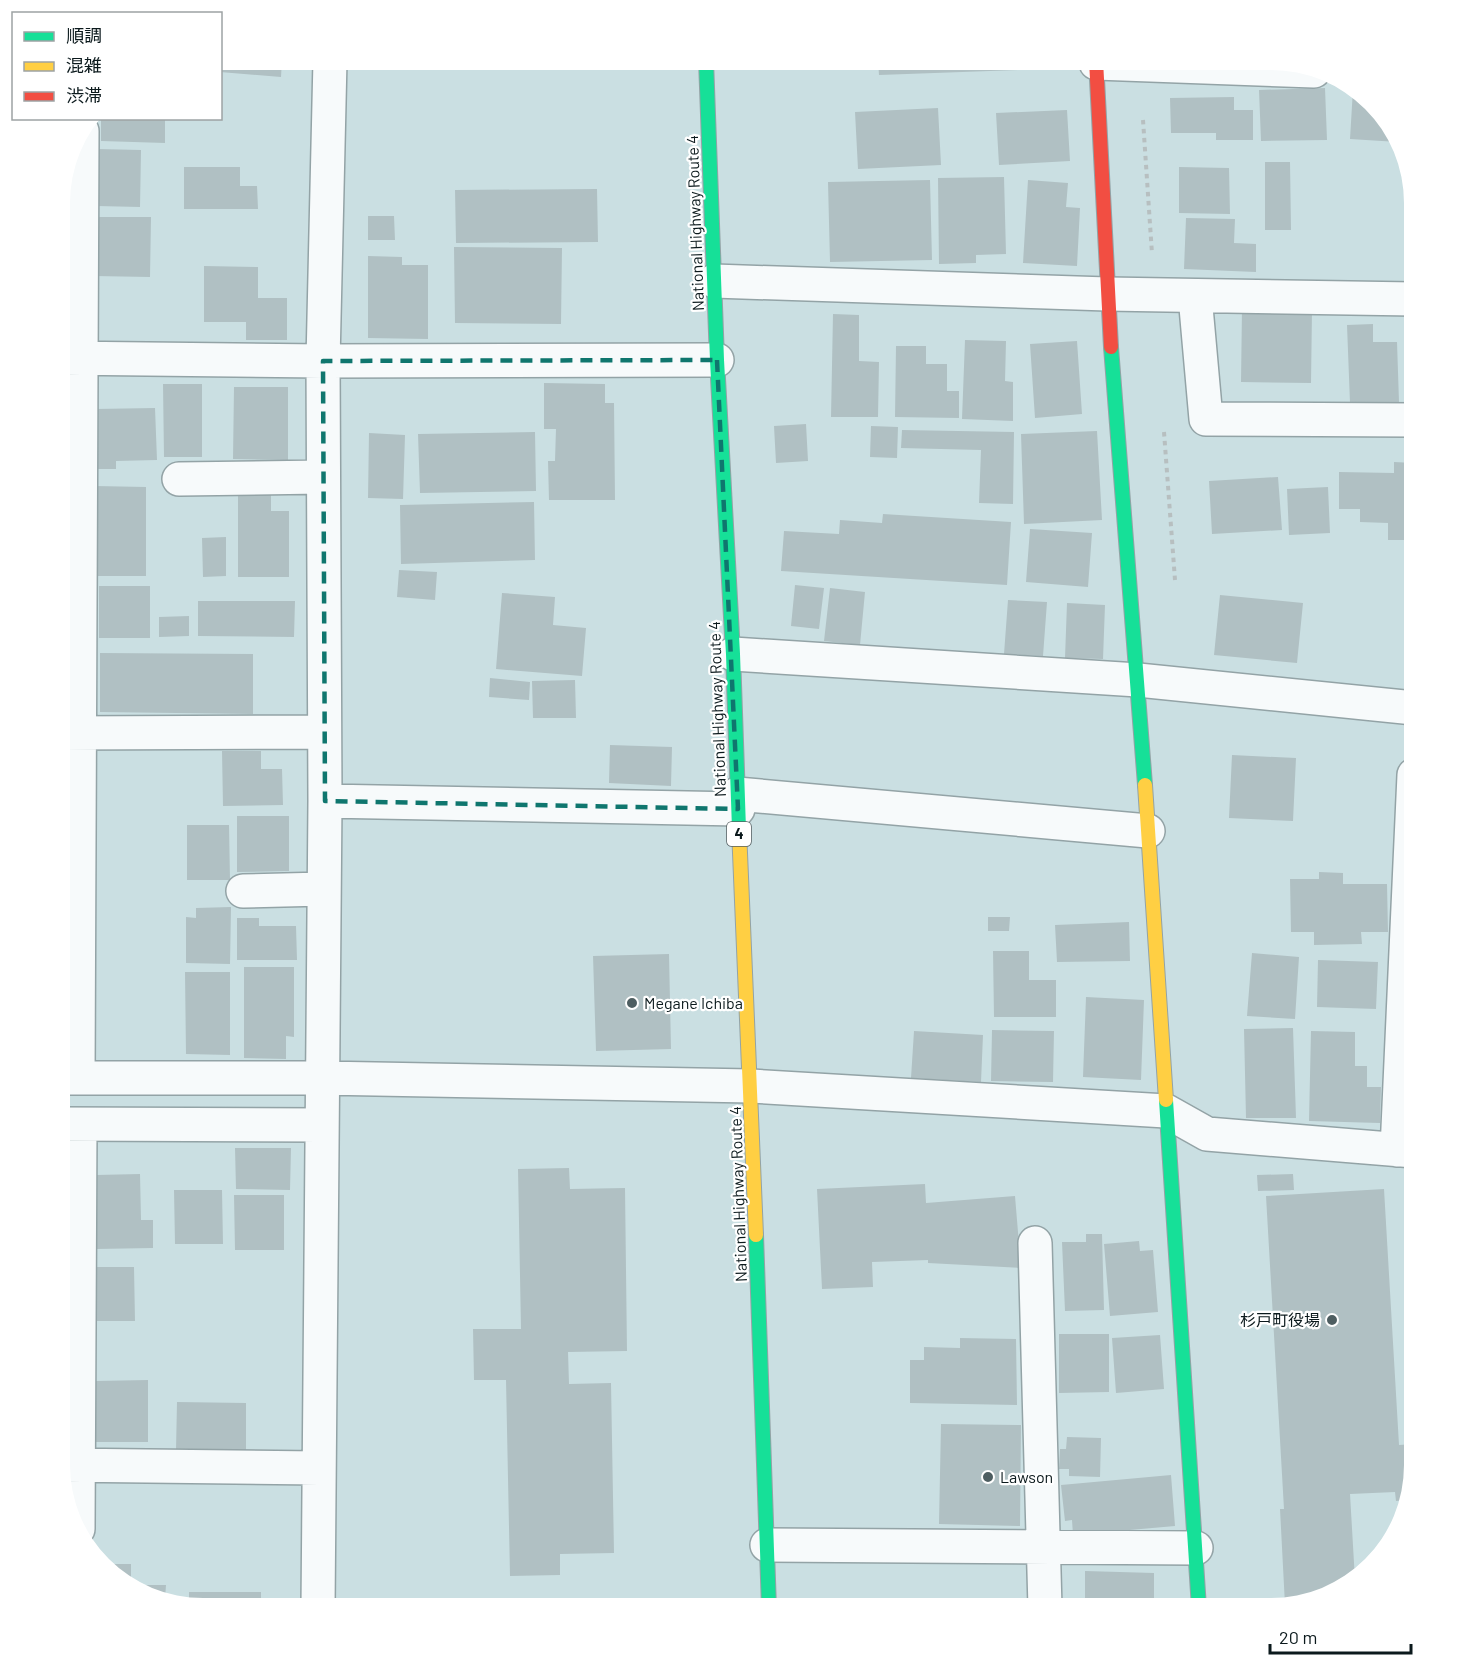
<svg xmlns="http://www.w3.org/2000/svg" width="1474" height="1668" font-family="Barlow,'Noto Sans JP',sans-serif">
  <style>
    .building { fill: #b0c0c3 }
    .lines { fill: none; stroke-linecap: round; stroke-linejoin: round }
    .street-casing { stroke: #93a3a6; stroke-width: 36 }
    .fast-casing { stroke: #93a3a6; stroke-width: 16 }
    .slow-casing { stroke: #93a3a6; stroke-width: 16 }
    .jam-casing { stroke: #93a3a6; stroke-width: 16 }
    .path { stroke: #b7bfc0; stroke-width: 4; stroke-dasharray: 4.5 4.5; stroke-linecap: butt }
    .street { stroke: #f7fafb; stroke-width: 33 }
    .fast { stroke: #16e098; stroke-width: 14 }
    .slow { stroke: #ffcf43; stroke-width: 14 }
    .jam { stroke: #f24e42; stroke-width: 14 }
    .marked { fill: none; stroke: #0f766e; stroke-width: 4.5; stroke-dasharray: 12 8; stroke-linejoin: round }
    .poi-dot { fill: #4e5e61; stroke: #fff; stroke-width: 2 }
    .labels { text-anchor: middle; stroke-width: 4.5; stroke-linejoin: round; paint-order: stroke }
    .shield { fill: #fff; stroke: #545e60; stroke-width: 1.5 }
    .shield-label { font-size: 15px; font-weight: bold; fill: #0b191c }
    .street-label { font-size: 16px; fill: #0b191c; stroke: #fff }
    .poi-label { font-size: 16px; fill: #0b191c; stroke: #fff; text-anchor: start }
  </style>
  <rect width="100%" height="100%" fill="#cadfe2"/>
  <path class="building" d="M 220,60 L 282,60 L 281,77 L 220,72 Z
    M 878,60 L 1069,60 L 1070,68 L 879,75 Z
    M 1325,88 L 1327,140 L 1261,141 L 1259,90 Z
    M 1353,89 L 1384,117 L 1398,142 L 1350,139 Z
    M 1234,97 L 1234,110 L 1253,110 L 1253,140 L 1216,140 L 1216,133 L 1171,133 L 1170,98 Z
    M 938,108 L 941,165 L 858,169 L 855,112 Z
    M 1067,110 L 1070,161 L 999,165 L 996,113 Z
    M 101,118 L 165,118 L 165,143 L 101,141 Z
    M 97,149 L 141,150 L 140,207 L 97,206 Z
    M 1265,162 L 1290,162 L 1291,230 L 1265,230 Z
    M 184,167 L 240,167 L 240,186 L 257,186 L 258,209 L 184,209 Z
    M 1179,167 L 1229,168 L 1230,214 L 1179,213 Z
    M 1004,177 L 1006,254 L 976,255 L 976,263 L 939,264 L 938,178 Z
    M 930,180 L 932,260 L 830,262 L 828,182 Z
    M 1028,180 L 1068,183 L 1066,207 L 1080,208 L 1077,266 L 1023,263 Z
    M 597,189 L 598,242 L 456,243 L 455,190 Z
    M 60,200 L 66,200 L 66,242 L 60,242 Z
    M 368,216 L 394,216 L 395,240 L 368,240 Z
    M 95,217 L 151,217 L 150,277 L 94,276 Z
    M 1186,218 L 1235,219 L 1234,243 L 1256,244 L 1256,272 L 1184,269 Z
    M 454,247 L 562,248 L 561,324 L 455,323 Z
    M 60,254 L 67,254 L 67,292 L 60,292 Z
    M 368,256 L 402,257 L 402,265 L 428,265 L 428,339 L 368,338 Z
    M 204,266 L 258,267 L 258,298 L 287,298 L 287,340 L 246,340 L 246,322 L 204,322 Z
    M 1242,308 L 1312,310 L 1311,383 L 1241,382 Z
    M 833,314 L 859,315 L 859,361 L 879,362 L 878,417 L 831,417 Z
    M 1373,324 L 1373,342 L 1397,342 L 1399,402 L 1350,403 L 1347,325 Z
    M 965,340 L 1006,341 L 1005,381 L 1013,382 L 1013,421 L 962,419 Z
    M 1077,341 L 1082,414 L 1035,418 L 1030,344 Z
    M 896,346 L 926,346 L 926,364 L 947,364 L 947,391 L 959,391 L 959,418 L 895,417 Z
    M 544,383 L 605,384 L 605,403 L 614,403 L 615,500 L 549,500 L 548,461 L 555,461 L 556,429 L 544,429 Z
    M 163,384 L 202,384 L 202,457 L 164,457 Z
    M 234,387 L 288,387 L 288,460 L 233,459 Z
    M 155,408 L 157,460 L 116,461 L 116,469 L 96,469 L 95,409 Z
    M 806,424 L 808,461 L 776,463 L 774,426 Z
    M 871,426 L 898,427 L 897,458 L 870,457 Z
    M 902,430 L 1014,432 L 1013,504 L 979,503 L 981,450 L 901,448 Z
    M 1097,431 L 1102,520 L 1024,524 L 1021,434 Z
    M 535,432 L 536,491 L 420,493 L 418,434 Z
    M 369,433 L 405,435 L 403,499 L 368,498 Z
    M 1394,462 L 1414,463 L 1414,540 L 1388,540 L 1388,523 L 1360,522 L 1360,509 L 1339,509 L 1339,472 L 1394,473 Z
    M 1278,477 L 1282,530 L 1212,534 L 1209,481 Z
    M 95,486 L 146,487 L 146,576 L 94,576 Z
    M 1328,487 L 1330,533 L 1289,535 L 1287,489 Z
    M 238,492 L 271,492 L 271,511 L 289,511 L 289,577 L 238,577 Z
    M 534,502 L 535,560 L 401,564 L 400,505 Z
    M 883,514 L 1011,522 L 1007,585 L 781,571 L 784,531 L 839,534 L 840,520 L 882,523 Z
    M 1030,529 L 1092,533 L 1088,587 L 1026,582 Z
    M 226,537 L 226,576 L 203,577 L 202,538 Z
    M 399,570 L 437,572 L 435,600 L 397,597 Z
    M 60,572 L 62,572 L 63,615 L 60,615 Z
    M 795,585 L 824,588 L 819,629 L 791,626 Z
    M 99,586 L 150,586 L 150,638 L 99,638 Z
    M 830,588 L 865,592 L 860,645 L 824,641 Z
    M 502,593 L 555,597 L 553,625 L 586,628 L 582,676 L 496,669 Z
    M 1220,595 L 1303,603 L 1297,663 L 1214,655 Z
    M 1008,600 L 1047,602 L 1043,656 L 1004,654 Z
    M 198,601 L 295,601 L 294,637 L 198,636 Z
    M 1067,603 L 1105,605 L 1103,659 L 1065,658 Z
    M 189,616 L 189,636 L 159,637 L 159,617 Z
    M 100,653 L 253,654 L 253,714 L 100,712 Z
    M 490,678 L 530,682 L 529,700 L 489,697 Z
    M 575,680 L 576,718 L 533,718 L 532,681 Z
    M 610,745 L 672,747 L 671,786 L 609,783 Z
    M 222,751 L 261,751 L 261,769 L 282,769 L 283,805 L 223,806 Z
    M 1232,755 L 1296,758 L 1293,821 L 1229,818 Z
    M 67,764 L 68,821 L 60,821 L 60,765 Z
    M 237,816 L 289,816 L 289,871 L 237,872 Z
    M 187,825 L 229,825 L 230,880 L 187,880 Z
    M 1319,872 L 1343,873 L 1343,884 L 1387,884 L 1388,932 L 1361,932 L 1362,944 L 1314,945 L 1314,932 L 1291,932 L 1290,879 L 1319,879 Z
    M 231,907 L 230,964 L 186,963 L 186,917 L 196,918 L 196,908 Z
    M 988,917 L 1010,917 L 1009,931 L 988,931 Z
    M 237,918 L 259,918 L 259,926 L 296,926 L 297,960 L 237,960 Z
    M 1129,922 L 1130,961 L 1057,962 L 1055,925 Z
    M 993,951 L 1029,951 L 1029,980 L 1056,980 L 1056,1017 L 994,1017 Z
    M 1252,953 L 1299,957 L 1295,1019 L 1247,1016 Z
    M 669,954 L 671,1049 L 596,1051 L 593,956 Z
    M 1318,960 L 1378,962 L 1376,1009 L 1317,1007 Z
    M 244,967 L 294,967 L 294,1037 L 286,1036 L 286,1059 L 244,1058 Z
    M 185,972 L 230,972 L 230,1055 L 186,1054 Z
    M 1086,997 L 1144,1000 L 1141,1080 L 1083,1077 Z
    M 1293,1028 L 1296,1118 L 1246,1118 L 1244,1029 Z
    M 992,1030 L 1054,1031 L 1053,1082 L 991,1081 Z
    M 914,1031 L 983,1035 L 981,1082 L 911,1078 Z
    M 1311,1031 L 1355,1032 L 1355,1066 L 1367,1066 L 1367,1087 L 1381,1087 L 1380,1123 L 1309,1121 Z
    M 235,1148 L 291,1148 L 290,1190 L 236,1189 Z
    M 569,1168 L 570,1189 L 625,1188 L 627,1351 L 568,1352 L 569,1384 L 611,1383 L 614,1553 L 560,1554 L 560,1575 L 510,1576 L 506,1380 L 474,1380 L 473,1329 L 521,1329 L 518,1169 Z
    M 140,1174 L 141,1220 L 153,1220 L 153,1248 L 96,1249 L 96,1175 Z
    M 1293,1174 L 1294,1190 L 1258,1191 L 1257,1175 Z
    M 925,1184 L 926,1203 L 1015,1196 L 1021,1268 L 928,1263 L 928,1260 L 872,1262 L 873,1287 L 822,1289 L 817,1189 Z
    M 1384,1189 L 1399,1445 L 1414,1444 L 1414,1465 L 1406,1500 L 1396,1501 L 1395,1492 L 1350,1494 L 1355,1580 L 1317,1600 L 1285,1605 L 1280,1509 L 1284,1509 L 1266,1196 Z
    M 174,1190 L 222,1190 L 223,1244 L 175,1244 Z
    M 234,1195 L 284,1195 L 284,1250 L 235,1250 Z
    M 1086,1234 L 1102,1234 L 1104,1310 L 1065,1311 L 1062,1242 L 1086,1242 Z
    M 1139,1241 L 1140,1251 L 1153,1250 L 1158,1312 L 1110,1316 L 1104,1244 Z
    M 95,1267 L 134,1267 L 135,1321 L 96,1321 Z
    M 1059,1334 L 1109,1334 L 1109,1392 L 1059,1393 Z
    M 1160,1335 L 1164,1389 L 1116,1393 L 1112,1338 Z
    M 960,1338 L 1016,1339 L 1017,1405 L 910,1403 L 910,1360 L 924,1360 L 924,1347 L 960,1348 Z
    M 148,1380 L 148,1442 L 95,1442 L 95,1381 Z
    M 177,1402 L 246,1403 L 246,1451 L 176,1450 Z
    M 941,1424 L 1021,1425 L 1020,1526 L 939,1524 Z
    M 1067,1437 L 1101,1438 L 1100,1477 L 1069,1476 L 1069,1469 L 1059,1469 L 1060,1449 L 1066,1449 Z
    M 1171,1475 L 1175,1526 L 1073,1535 L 1072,1520 L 1065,1521 L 1061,1485 Z
    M 105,1564 L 131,1564 L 131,1585 L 166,1585 L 165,1599 L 140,1593 Z
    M 1085,1571 L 1154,1573 L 1154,1608 L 1085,1608 Z
    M 189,1592 L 261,1592 L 261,1608 L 203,1608 L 189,1605 Z"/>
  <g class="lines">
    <g class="street-casing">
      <path id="street" d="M 1096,63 L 1314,71
        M 714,281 L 1107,294 L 1414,299
        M 1195,296 L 1206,419 L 1414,420
        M 60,358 L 323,361 L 717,360
        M 179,479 L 323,477
        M 733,654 L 1138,680 L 1414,708
        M 60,733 L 324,732
        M 737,794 L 1148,831
        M 325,801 L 738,809
        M 243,891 L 324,889
        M 60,1078 L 322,1078 L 751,1086 L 1166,1111 L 1207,1134 L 1414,1151
        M 78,1078 L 82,131
        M 60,1124 L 322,1125
        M 1397,1150 L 1414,775
        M 1035,1243 L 1045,1608
        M 60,1465 L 319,1468
        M 78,1529 L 80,1125
        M 767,1545 L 1196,1548
        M 318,1608 L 325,801 L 323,361 L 330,60"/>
    </g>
    <g class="fast-casing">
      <path id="fast" d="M 706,60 L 717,360 L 733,654 L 739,829
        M 1111,347 L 1145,785
        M 1166,1100 L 1199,1608
        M 756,1235 L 769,1608"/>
    </g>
    <g class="slow-casing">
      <path id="slow" d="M 1145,785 L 1166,1100
        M 739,829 L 756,1235"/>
    </g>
    <g class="jam-casing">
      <path id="jam" d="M 1096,60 L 1111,347"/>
    </g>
    <path class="path" d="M 1143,120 L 1152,254
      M 1164,432 L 1175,580"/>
    <use href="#street" class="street"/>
    <use href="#fast" class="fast"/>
    <use href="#slow" class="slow"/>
    <use href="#jam" class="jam"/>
  </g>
  <path class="marked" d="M 717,360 L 738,809 L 325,801 L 323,361 Z"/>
  <g class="poi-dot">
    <circle cx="632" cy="1003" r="6"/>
    <circle cx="1332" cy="1320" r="6"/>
    <circle cx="988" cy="1477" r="6"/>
  </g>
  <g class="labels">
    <rect class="shield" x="727" y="822" width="24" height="24" rx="4.5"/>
    <g class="shield-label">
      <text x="739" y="839">4</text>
    </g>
    <g class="street-label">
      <text transform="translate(695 223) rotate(-92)" y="6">National Highway Route 4</text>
      <text transform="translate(717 709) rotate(-92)" y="6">National Highway Route 4</text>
      <text transform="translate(738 1194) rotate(-92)" y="6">National Highway Route 4</text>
    </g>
    <g class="poi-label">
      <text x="644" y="1009">Megane Ichiba</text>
      <text x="1320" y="1326" text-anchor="end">杉戸町役場</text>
      <text x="1000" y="1483">Lawson</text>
    </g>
  </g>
  <path d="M0 0H1474V1668H0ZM203 70H1271A133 133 0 0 1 1404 203V1465A133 133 0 0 1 1271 1598H203A133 133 0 0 1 70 1465V203A133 133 0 0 1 203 70Z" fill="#fff" fill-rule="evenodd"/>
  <rect x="12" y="12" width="210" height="108" fill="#ffffff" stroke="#9da3a4" stroke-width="1.5"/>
  <rect x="24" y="32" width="30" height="9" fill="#16e098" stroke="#9da3a4" stroke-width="1.5"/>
  <text x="66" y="42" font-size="18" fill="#0b191c">順調</text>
  <rect x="24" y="62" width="30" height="9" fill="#ffcf43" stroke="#9da3a4" stroke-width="1.5"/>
  <text x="66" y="72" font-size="18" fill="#0b191c">混雑</text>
  <rect x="24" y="92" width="30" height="9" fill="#f24e42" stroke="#9da3a4" stroke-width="1.5"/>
  <text x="66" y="102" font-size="18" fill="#0b191c">渋滞</text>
  <path d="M1270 1644v9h141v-9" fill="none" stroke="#0b191c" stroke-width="3"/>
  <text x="1279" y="1644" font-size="18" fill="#0b191c" stroke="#ffffff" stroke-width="4.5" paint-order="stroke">20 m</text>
</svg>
